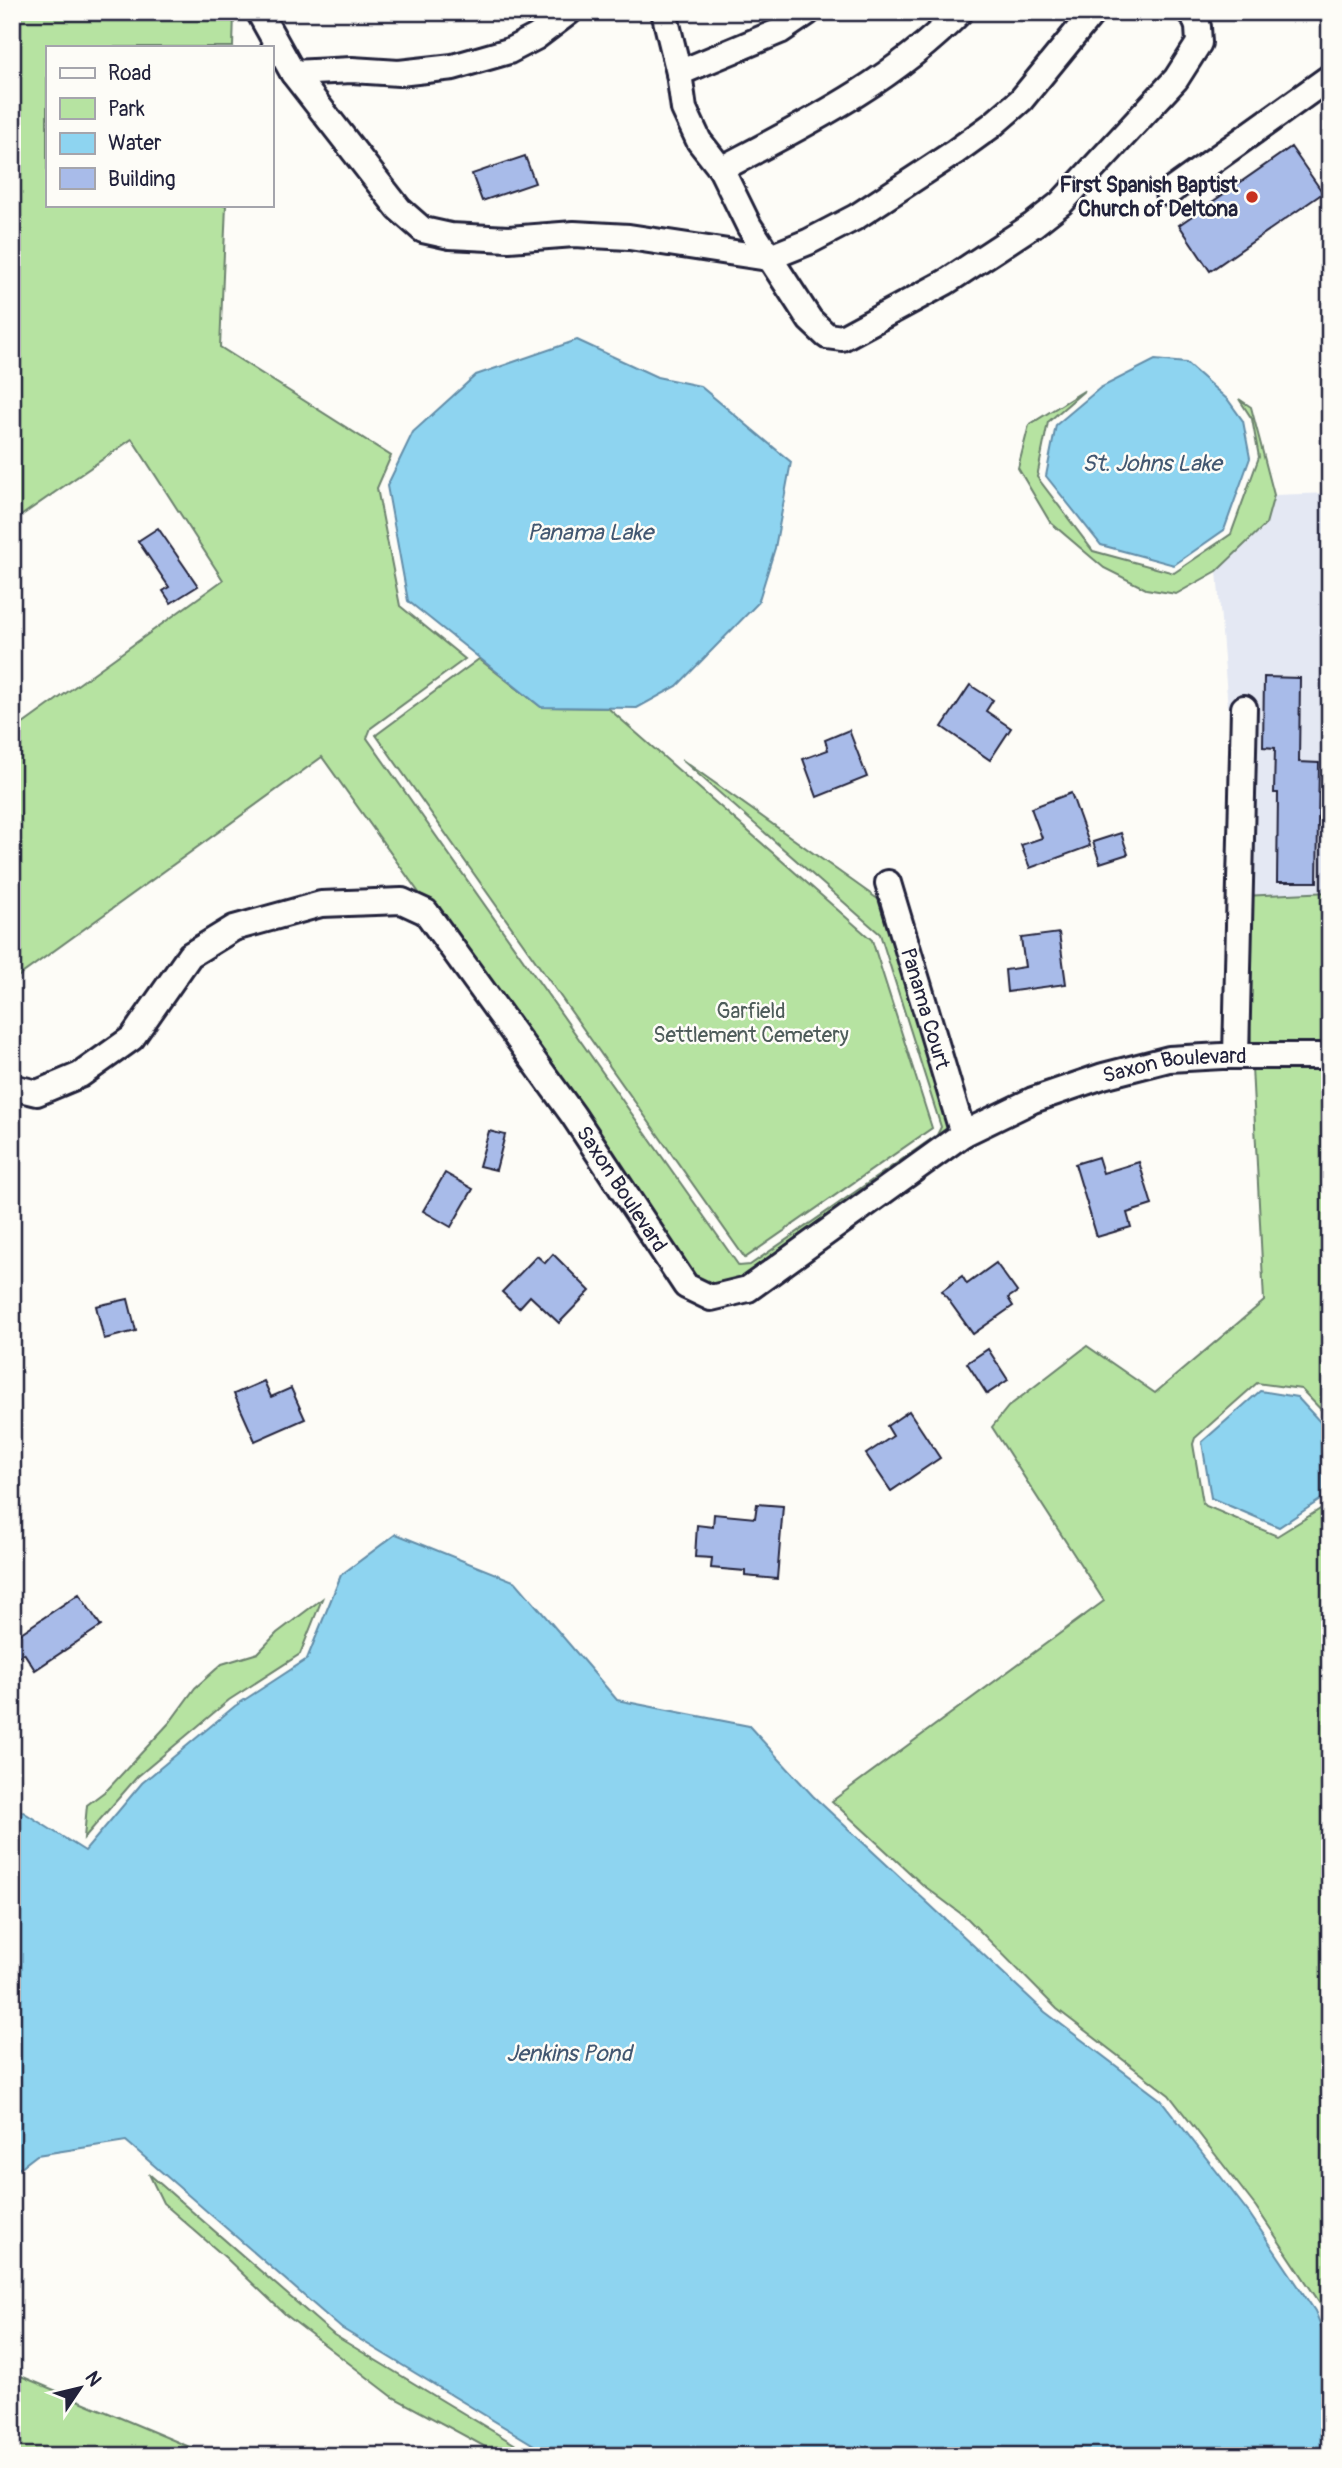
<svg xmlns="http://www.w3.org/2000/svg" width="1342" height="2468" font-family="Pangolin,sans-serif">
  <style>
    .built { fill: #e4e8f3 }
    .green { fill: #b6e3a1; stroke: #6c826e; stroke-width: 2 }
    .water { fill: #8ed4f0; stroke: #638da8; stroke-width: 2 }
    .building { fill: #a8bbe9; stroke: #22223b; stroke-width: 2 }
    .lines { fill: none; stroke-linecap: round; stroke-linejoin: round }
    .minor-casing { stroke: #22223b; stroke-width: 30 }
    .minor { stroke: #fdfcf7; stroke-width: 24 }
    .poi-dot { fill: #c8321e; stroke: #fdfcf7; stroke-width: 2.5 }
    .labels { text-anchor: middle; stroke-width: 5; stroke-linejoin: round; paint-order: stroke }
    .poi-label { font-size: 21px; font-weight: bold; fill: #22223b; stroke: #fdfcf7; text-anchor: end }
    .street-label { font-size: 21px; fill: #22223b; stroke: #fdfcf7 }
    .park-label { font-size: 21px; fill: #4e5c5a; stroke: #fdfcf7 }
    .water-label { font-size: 23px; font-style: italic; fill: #425771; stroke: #fdfcf7 }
  </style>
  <rect width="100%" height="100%" fill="#fdfcf7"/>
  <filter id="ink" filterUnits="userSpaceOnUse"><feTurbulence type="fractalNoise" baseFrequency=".0143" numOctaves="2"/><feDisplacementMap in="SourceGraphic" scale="14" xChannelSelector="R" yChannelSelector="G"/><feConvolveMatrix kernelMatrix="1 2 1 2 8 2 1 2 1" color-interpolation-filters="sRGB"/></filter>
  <g filter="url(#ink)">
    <path class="built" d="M 1330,493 L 1330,892 L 1243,896 L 1217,571 L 1266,524 L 1274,495 Z"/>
    <path class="green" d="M 12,12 L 234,12 L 233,47 L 47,47 L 47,205 L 226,205 L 220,347 L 391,456 L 377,488 L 400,606 L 465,659 L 371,728 L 367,738 L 739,1266 L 750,1265 L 937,1135 L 941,1127 L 880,934 L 681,759 L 882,902 L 950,1129 L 745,1279 L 713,1287 L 694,1278 L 322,757 L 12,981 L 12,732 L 223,580 L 132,439 L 12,522 Z
      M 1085,390 L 1048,422 L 1037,477 L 1093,551 L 1174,573 L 1231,534 L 1259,457 L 1252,419 L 1239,399 L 1251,407 L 1274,495 L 1266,524 L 1217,571 L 1176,594 L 1146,589 L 1104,568 L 1050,522 L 1018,468 L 1029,425 Z
      M 479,659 L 541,707 L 608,708 L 872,940 L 932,1128 L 745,1258 L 376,735 Z
      M 1330,892 L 1330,1046 L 1251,1046 L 1243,896 Z
      M 1252,1067 L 1330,1067 L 1330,1419 L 1301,1389 L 1257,1383 L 1195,1438 L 1193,1444 L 1203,1503 L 1206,1506 L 1277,1536 L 1330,1503 L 1330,2324 L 1322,2306 L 1256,2207 L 1169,2095 L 1057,2009 L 968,1919 L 923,1885 L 832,1801 L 1104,1601 L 992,1427 L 1008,1407 L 1087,1346 L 1155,1393 L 1264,1301 Z
      M 322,1599 L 300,1654 L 229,1700 L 137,1777 L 84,1838 L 87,1805 L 108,1789 L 170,1722 L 195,1688 L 222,1664 L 258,1653 L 277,1633 Z
      M 149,2174 L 334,2335 L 534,2456 L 502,2456 L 393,2397 L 286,2315 L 226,2258 L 163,2203 Z
      M 16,2374 L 211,2456 L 12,2456 L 12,2377 Z"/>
    <path class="water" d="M 577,340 L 657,377 L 700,386 L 791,462 L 775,548 L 758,603 L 677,686 L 637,708 L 541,707 L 408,601 L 387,486 L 413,432 L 476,375 Z
      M 1155,360 L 1186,363 L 1228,400 L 1243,421 L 1250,458 L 1224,530 L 1174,565 L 1101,545 L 1046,476 L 1056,425 L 1100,388 Z
      M 1260,1391 L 1297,1397 L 1322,1424 L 1323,1498 L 1279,1527 L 1211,1498 L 1202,1442 Z
      M 396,1534 L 516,1582 L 617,1700 L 749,1726 L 813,1796 L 1045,2012 L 1161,2100 L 1249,2213 L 1315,2311 L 1330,2349 L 1330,2456 L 552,2456 L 341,2328 L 126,2141 L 37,2155 L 12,2174 L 12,1805 L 85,1851 L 142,1783 L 235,1706 L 307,1659 L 341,1575 Z"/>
    <path class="building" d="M 1291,147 L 1323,193 L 1210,271 L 1179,225 Z
      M 525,156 L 535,183 L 482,201 L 472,174 Z
      M 158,528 L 198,586 L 171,603 L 163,591 L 169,587 L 138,541 Z
      M 1264,677 L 1300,678 L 1299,762 L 1319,763 L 1317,882 L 1277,882 L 1278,793 L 1274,793 L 1275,748 L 1263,747 Z
      M 970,685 L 993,700 L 986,711 L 1011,728 L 990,760 L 942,727 Z
      M 849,730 L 867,777 L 817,797 L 803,759 L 828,750 L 825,740 Z
      M 1071,793 L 1090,846 L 1030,868 L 1021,845 L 1042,838 L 1031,808 Z
      M 1121,833 L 1128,854 L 1100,863 L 1093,842 Z
      M 1059,933 L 1066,984 L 1007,992 L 1005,970 L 1025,967 L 1021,938 Z
      M 489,1131 L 505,1135 L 496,1170 L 479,1166 Z
      M 1098,1157 L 1103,1173 L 1139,1162 L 1152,1205 L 1127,1213 L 1131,1227 L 1097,1237 L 1075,1164 Z
      M 445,1173 L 473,1189 L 451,1227 L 423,1211 Z
      M 553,1254 L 590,1291 L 559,1323 L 530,1296 L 519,1308 L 502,1292 L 537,1256 L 545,1263 Z
      M 996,1263 L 1017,1292 L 1008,1298 L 1013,1306 L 973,1334 L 942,1291 L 962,1276 L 967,1284 Z
      M 128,1299 L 136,1331 L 104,1339 L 96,1306 Z
      M 988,1349 L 1008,1380 L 987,1394 L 967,1363 Z
      M 264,1381 L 271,1397 L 291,1388 L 305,1419 L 255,1441 L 234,1394 Z
      M 909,1411 L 940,1458 L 891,1491 L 866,1454 L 893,1436 L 887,1426 Z
      M 757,1504 L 783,1506 L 777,1579 L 745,1576 L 745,1571 L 711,1568 L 712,1558 L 695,1557 L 697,1525 L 713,1527 L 714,1514 L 755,1518 Z
      M 79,1594 L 101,1626 L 35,1670 L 24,1653 L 12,1661 L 12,1639 Z"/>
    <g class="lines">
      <g class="minor-casing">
        <g id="minor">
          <path d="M 259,12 L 293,73 L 352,70 L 399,73 L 453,67 L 509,51 L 536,37 L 569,12"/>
          <path d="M 664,12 L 679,73 L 684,109 L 699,141 L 721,169 L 749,226 L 810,320 L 827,336 L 842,338 L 946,282 L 1033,225 L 1061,203 L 1176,79 L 1199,43 L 1198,27 L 1194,16 L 1190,12"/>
          <path d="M 293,73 L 399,209 L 423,230 L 450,236 L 509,239 L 574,234 L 629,237 L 768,258 L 808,242 L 856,217 L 955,152 L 991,126 L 1021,100 L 1093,12"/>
          <path d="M 679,73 L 780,31 L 808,12"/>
          <path d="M 721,169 C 808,123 890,83 960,12"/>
          <path d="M 1168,193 L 1330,77"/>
          <path id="s1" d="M 888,883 L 963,1134"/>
          <path d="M 1236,1056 L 1244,708"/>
          <path id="s2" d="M 12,1087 L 37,1093 L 80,1075 L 132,1038 L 190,955 L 234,928 L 321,904 L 402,901 L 426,912 L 573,1115 L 686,1286 L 711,1298 L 748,1289 L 963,1134 L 1033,1100 L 1103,1076 L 1169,1059 L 1222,1056 L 1330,1056"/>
        </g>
      </g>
      <use href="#minor" class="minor"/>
    </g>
  </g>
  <circle class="poi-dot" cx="1252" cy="197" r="7"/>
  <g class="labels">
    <g class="poi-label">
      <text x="1238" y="192">First Spanish Baptist<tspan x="1238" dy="24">Church of Deltona</tspan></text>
    </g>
    <g class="street-label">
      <text dy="7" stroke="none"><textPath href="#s1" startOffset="131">Panama Court</textPath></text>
      <text dy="7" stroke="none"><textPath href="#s2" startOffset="1498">Saxon Boulevard</textPath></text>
      <text dy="7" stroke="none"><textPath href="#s2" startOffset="826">Saxon Boulevard</textPath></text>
    </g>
    <g class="park-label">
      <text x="751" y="1018">Garfield<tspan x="751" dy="24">Settlement Cemetery</tspan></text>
    </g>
    <g class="water-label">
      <text x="1152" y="471">St. Johns Lake</text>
      <text x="590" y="540">Panama Lake</text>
      <text x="569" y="2061">Jenkins Pond</text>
    </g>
  </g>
  <rect width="1342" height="2468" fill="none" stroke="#fdfcf7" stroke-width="42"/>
  <rect x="21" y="21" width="1300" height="2426" fill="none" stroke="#22223b" stroke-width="2.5" filter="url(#ink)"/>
  <rect x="46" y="46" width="228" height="161" fill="#fdfcf7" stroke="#a5a5ac" stroke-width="2"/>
  <rect x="60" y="68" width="35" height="10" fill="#fdfcf7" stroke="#a5a5ac" stroke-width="2"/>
  <text x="108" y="80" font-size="21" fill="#22223b">Road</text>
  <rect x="60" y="98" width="35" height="21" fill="#b6e3a1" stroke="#a5a5ac" stroke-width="2"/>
  <text x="108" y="116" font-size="21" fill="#22223b">Park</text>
  <rect x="60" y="133" width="35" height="21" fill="#8ed4f0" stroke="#a5a5ac" stroke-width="2"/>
  <text x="108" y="150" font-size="21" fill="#22223b">Water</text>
  <rect x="60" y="168" width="35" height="21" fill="#a8bbe9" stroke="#a5a5ac" stroke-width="2"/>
  <text x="108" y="186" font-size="21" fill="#22223b">Building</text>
  <g transform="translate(80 2388) rotate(55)" stroke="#fdfcf7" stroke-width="5" paint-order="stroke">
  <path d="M0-5L12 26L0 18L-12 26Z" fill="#22223b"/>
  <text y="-10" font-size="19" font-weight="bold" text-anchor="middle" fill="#22223b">N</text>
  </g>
</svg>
